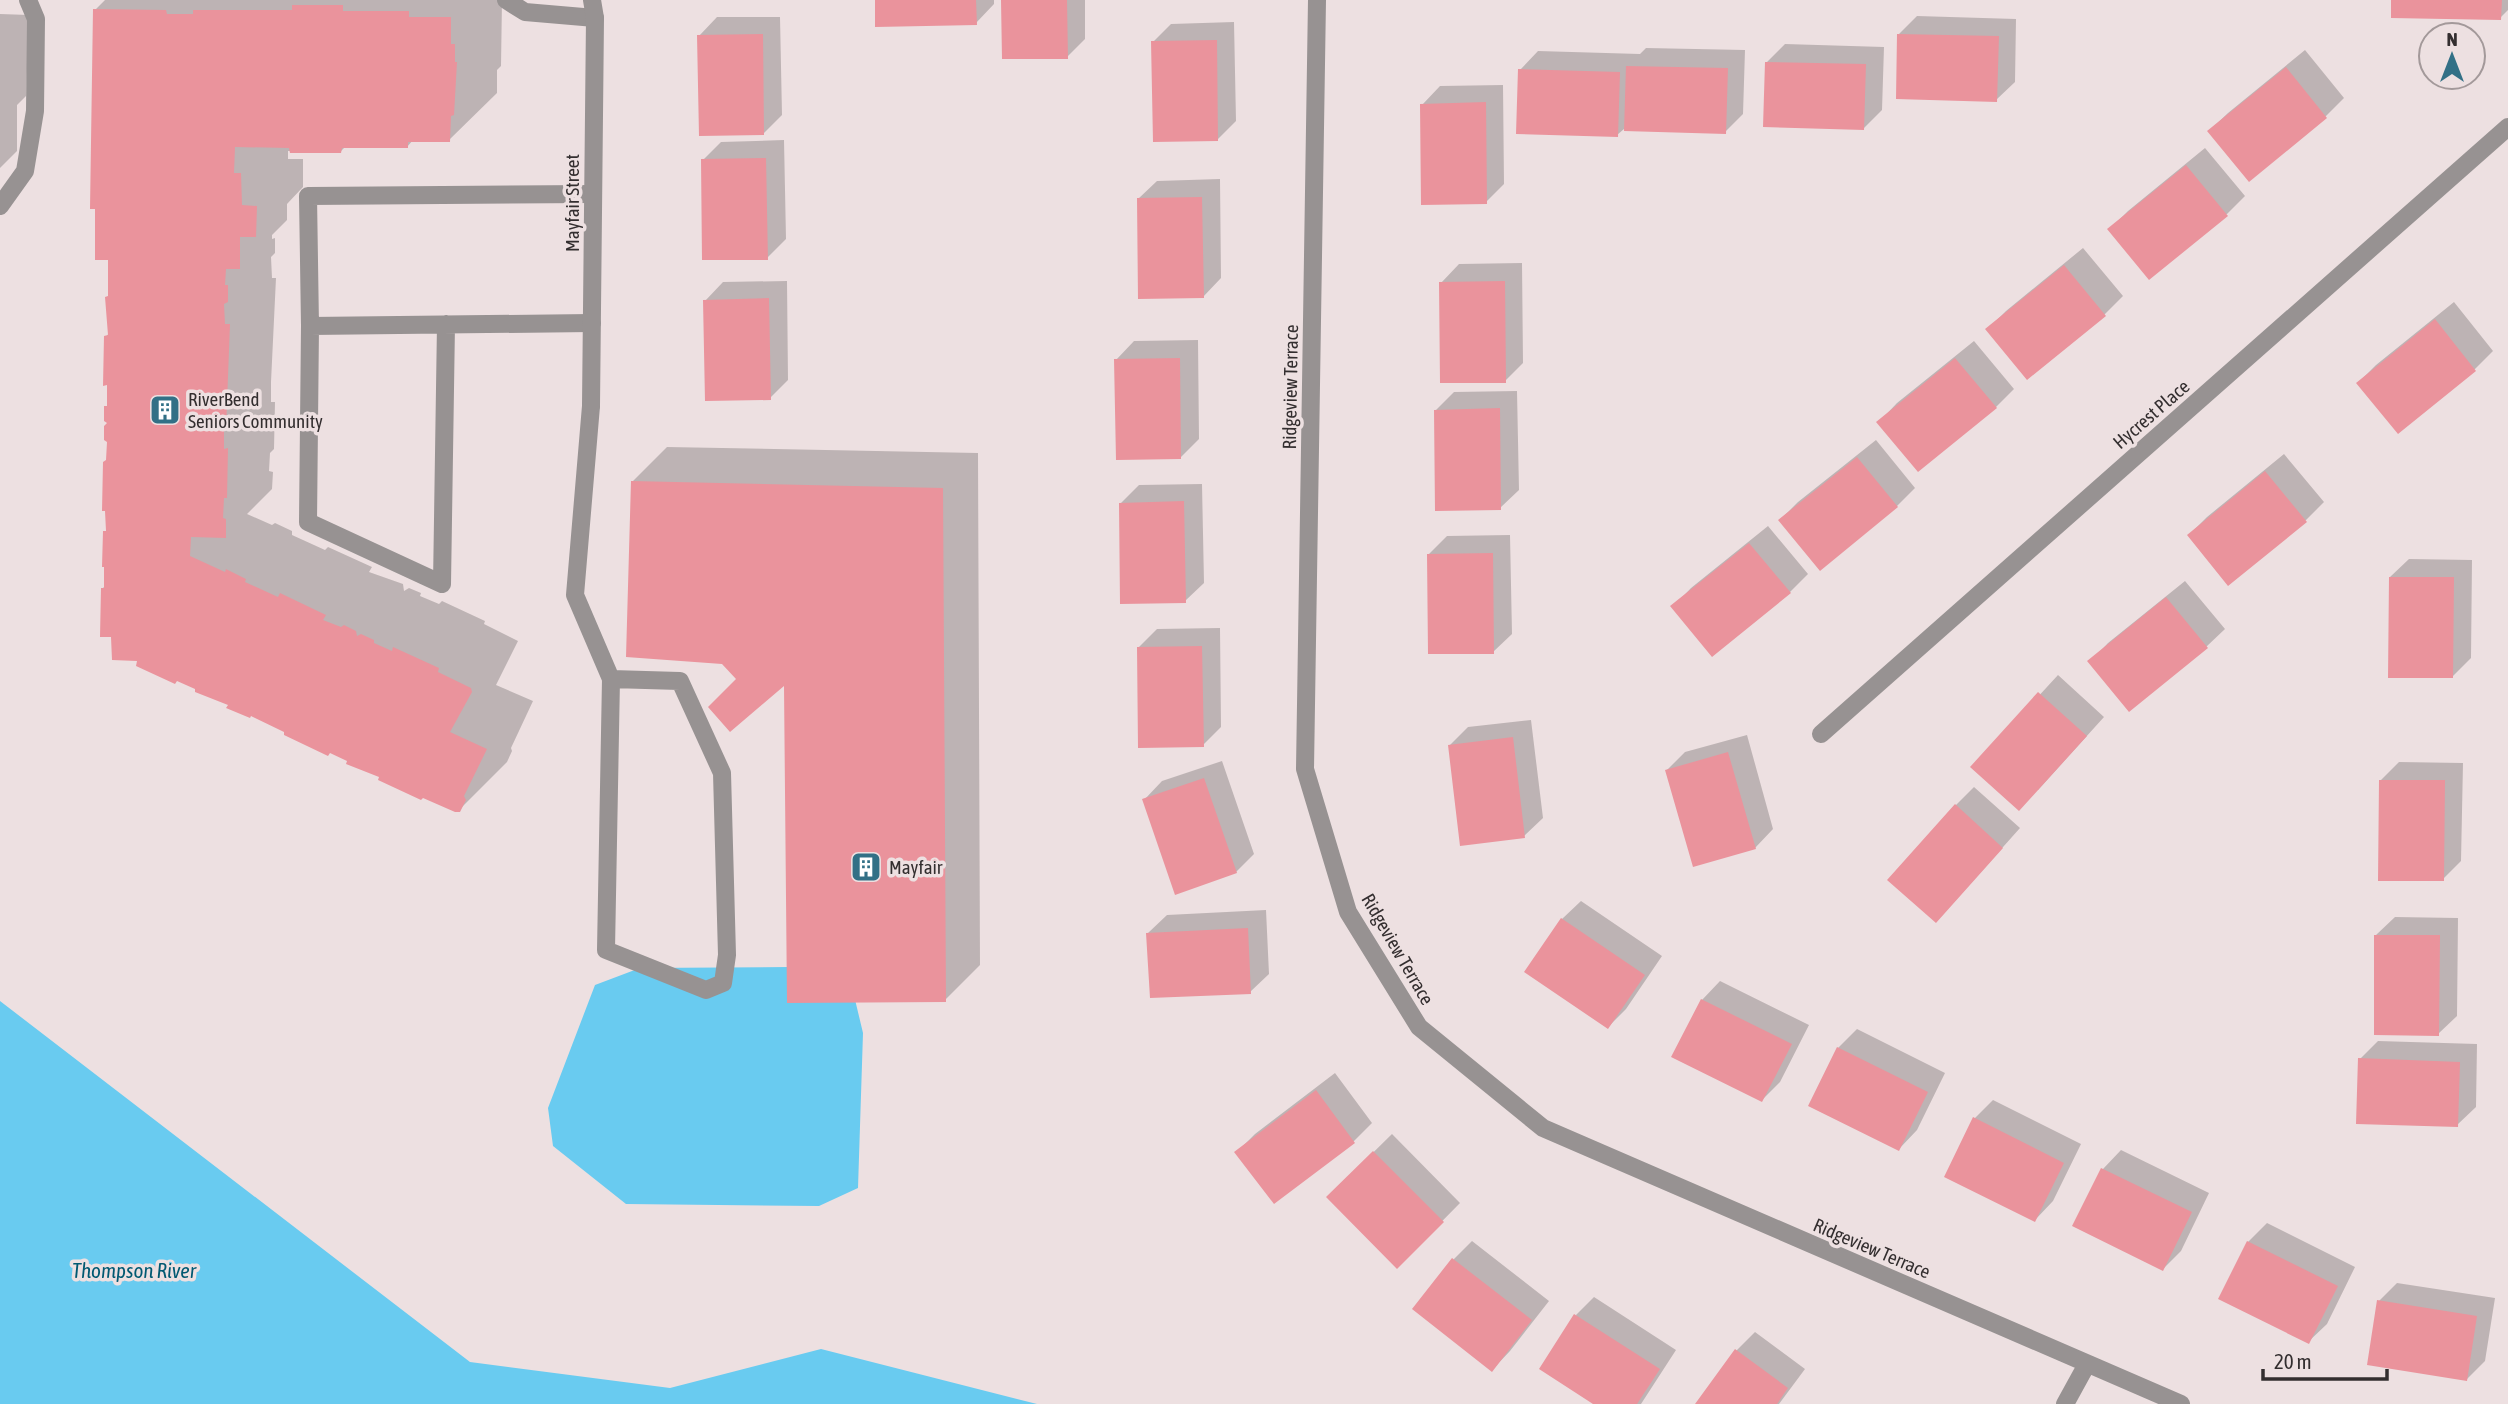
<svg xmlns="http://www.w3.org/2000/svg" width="2508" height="1404" font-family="'Asap Condensed',sans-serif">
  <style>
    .water { fill: #69cbf0 }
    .shadow { fill: #0003 }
    .building { fill: #ea939c }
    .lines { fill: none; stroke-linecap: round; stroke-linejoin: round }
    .lane { stroke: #979292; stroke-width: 18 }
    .street { stroke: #979292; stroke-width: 18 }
    .labels { text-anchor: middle; stroke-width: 7; stroke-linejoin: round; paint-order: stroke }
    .street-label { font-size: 19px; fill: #332e2f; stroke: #ede0e1 }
    .poi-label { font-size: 19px; fill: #332e2f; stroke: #ede0e1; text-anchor: start }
    .water-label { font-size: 21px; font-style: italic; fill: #015972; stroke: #ede0e1 }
  </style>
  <rect width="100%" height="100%" fill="#ede0e1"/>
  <path class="water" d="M 791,967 L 852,987 L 863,1033 L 858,1188 L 819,1206 L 626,1204 L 553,1146 L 548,1108 L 595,985 L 640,968 Z
    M 0,1001 L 470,1362 L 670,1388 L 821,1349 L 1037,1404 L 0,1404 Z"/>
  <path class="shadow" d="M 105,0 L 502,0 L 501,66 L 497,70 L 497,93 L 449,140 L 413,140 L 407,147 L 346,146 L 341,151 L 288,151 L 288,159 L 303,159 L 303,187 L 287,204 L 287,220 L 272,235 L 272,239 L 275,238 L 275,253 L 271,257 L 272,278 L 276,278 L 271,382 L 271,402 L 275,402 L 274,449 L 270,453 L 269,471 L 273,472 L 272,489 L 247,514 L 272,525 L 275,523 L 292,531 L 292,535 L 325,550 L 328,547 L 372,567 L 369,572 L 403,584 L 404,591 L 409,588 L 421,593 L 420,596 L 439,604 L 442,601 L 485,621 L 484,624 L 518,641 L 496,685 L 533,701 L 511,748 L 512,751 L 507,762 L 459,810 L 178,679 L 139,659 L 113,635 L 103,588 L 106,585 L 107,530 L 109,423 L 106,407 L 109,404 L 106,337 L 109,333 L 110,258 L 95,10 Z
    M 876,0 L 994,0 L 994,4 L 976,23 Z
    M 1003,0 L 1085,0 L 1085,39 L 1067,57 Z
    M 2393,0 L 2508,0 L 2508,10 L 2500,18 Z
    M 0,14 L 29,15 L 26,96 L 17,105 L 17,151 L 0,168 Z
    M 1917,16 L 2016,19 L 2015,82 L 1996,100 L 1899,34 Z
    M 717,17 L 780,17 L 782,115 L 764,133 L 699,36 Z
    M 1234,22 L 1236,121 L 1217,140 L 1153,42 L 1171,24 Z
    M 1785,44 L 1884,47 L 1882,110 L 1864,128 L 1766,63 Z
    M 1646,48 L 1745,50 L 1743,114 L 1725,132 L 1624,129 L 1617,135 L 1520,70 L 1538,51 L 1640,54 Z
    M 2305,50 L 2344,98 L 2326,116 L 2249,179 L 2209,131 L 2228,113 Z
    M 1503,85 L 1504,184 L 1486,202 L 1422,105 L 1440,86 Z
    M 784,140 L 786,239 L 767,258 L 703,160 L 721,142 Z
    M 2205,148 L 2245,196 L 2227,214 L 2110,229 L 2128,211 Z
    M 1220,179 L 1221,278 L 1203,297 L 1138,199 L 1157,181 Z
    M 2083,248 L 2123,296 L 2104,315 L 1988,329 L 2006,311 Z
    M 1522,263 L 1523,363 L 1505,381 L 1441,283 L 1459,264 Z
    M 787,281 L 788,380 L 770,398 L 705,301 L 723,282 Z
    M 2454,302 L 2493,351 L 2475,369 L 2398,432 L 2358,383 L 2376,365 Z
    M 1198,340 L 1199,439 L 1181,457 L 1116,360 L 1134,341 Z
    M 1974,341 L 2014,389 L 1996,407 L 1879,422 L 1897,403 Z
    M 1517,391 L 1519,490 L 1500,508 L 1436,410 L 1454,392 Z
    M 1876,440 L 1915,488 L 1897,506 L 1820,569 L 1780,520 L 1798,502 Z
    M 667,447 L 978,453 L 980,965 L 945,1000 L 786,683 L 738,679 L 632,482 Z
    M 2284,454 L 2324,502 L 2306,520 L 2229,583 L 2189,535 L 2207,517 Z
    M 1202,484 L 1204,583 L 1185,601 L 1120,504 L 1139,485 Z
    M 1768,526 L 1808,574 L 1790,592 L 1673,607 L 1691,588 Z
    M 1510,535 L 1512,634 L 1493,652 L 1429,554 L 1447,536 Z
    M 2409,559 L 2472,560 L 2471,658 L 2453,676 L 2390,577 Z
    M 2185,581 L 2225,629 L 2206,647 L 2090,662 L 2108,643 Z
    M 1220,628 L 1221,727 L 1203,745 L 1138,648 L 1157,629 Z
    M 2058,675 L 2104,717 L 2038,790 L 1973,767 Z
    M 1531,720 L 1543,818 L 1524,836 L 1450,745 L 1468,727 Z
    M 1747,735 L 1773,829 L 1755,848 L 1667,770 L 1685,752 Z
    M 1222,761 L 1254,854 L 1236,872 L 1144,800 L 1162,781 Z
    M 2399,762 L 2463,763 L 2461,861 L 2443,879 L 2381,780 Z
    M 1974,787 L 2020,828 L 1954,902 L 1956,805 Z
    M 1581,901 L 1662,956 L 1626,1009 L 1608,1027 L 1562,919 Z
    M 1266,910 L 1269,974 L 1250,992 L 1148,933 L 1167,915 Z
    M 2395,917 L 2458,918 L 2457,1016 L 2438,1034 L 2376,935 Z
    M 1720,981 L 1809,1025 L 1780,1082 L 1762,1100 L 1702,1000 Z
    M 1857,1029 L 1945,1073 L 1917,1130 L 1899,1149 L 1810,1105 L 1838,1048 Z
    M 2378,1041 L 2477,1044 L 2476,1107 L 2457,1125 L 2360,1059 Z
    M 1335,1073 L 1372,1123 L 1354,1141 L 1274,1201 L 1237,1152 L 1255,1134 Z
    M 1993,1100 L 2081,1144 L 2053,1201 L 2035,1220 L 1974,1119 Z
    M 1392,1134 L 1460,1203 L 1397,1267 L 1328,1197 Z
    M 2121,1150 L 2209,1193 L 2181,1251 L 2163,1269 L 2074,1225 L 2103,1169 Z
    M 2267,1223 L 2355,1267 L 2327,1324 L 2308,1342 L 2220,1298 L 2248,1242 Z
    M 1472,1241 L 1549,1301 L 1510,1351 L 1492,1370 L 1415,1309 L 1454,1259 Z
    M 2397,1283 L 2495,1298 L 2485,1361 L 2467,1379 L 2379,1301 Z
    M 1594,1297 L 1676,1350 L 1641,1404 L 1596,1404 L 1576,1315 Z
    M 1755,1332 L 1805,1369 L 1779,1404 L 1697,1404 L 1737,1350 Z"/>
  <path class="building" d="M 875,0 L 976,0 L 977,25 L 875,27 Z
    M 1001,0 L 1067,0 L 1068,59 L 1002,59 Z
    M 2391,0 L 2502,0 L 2501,20 L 2391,18 Z
    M 292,5 L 343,5 L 343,11 L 409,11 L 409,17 L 451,17 L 451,44 L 455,44 L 455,62 L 457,62 L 454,115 L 451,116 L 450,142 L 408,142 L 408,148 L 342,148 L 341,153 L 290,153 L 289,148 L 235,147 L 234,173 L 241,173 L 242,205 L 257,206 L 256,237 L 240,237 L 240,269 L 226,269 L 225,285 L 228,285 L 228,302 L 224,304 L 225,324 L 230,324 L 226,429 L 224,429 L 224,449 L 228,448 L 227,498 L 224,498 L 223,518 L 226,519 L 226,538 L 191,537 L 190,556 L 225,572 L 226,569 L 246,579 L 245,582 L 278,597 L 280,593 L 326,615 L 323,620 L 341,627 L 344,625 L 356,631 L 357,636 L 361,634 L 374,640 L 374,643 L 392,651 L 393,647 L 439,668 L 438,672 L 471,688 L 472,692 L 450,732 L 487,749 L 464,796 L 466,800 L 460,812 L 455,812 L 423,798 L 421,800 L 378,780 L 379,777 L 346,764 L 347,761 L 330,753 L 328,756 L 284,735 L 284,732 L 251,716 L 250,718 L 226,708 L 228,705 L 195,692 L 195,689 L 177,681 L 175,684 L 136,666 L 137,661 L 112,660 L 111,637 L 100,637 L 101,588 L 104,588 L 104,567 L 102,567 L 103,531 L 106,531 L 105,511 L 102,511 L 103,462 L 106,460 L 107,442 L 104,440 L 104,426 L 107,423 L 104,421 L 104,406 L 107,406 L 107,385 L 103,386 L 104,336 L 108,335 L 105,297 L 108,296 L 108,260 L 95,260 L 95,209 L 90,209 L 93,9 L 166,10 L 167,14 L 193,14 L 193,10 L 292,10 Z
    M 763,34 L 764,135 L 699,136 L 697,35 Z
    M 1897,34 L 1999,36 L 1997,102 L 1896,99 Z
    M 1217,40 L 1218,141 L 1153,142 L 1151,41 Z
    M 1765,62 L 1866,64 L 1864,130 L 1763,127 Z
    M 1626,66 L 1728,68 L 1726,134 L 1624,131 Z
    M 2286,67 L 2327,118 L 2249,182 L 2207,131 Z
    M 1518,69 L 1620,72 L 1618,137 L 1516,134 Z
    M 1486,102 L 1487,204 L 1421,205 L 1420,104 Z
    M 766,158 L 768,260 L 702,260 L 701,159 Z
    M 2186,165 L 2228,216 L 2149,280 L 2107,229 Z
    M 1202,197 L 1204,298 L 1138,299 L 1137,198 Z
    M 2064,265 L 2106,316 L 2027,380 L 1985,329 Z
    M 1505,281 L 1506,383 L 1440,383 L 1439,282 Z
    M 769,298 L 771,400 L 705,401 L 703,300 Z
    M 2435,319 L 2476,371 L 2398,434 L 2356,383 Z
    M 1180,358 L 1181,459 L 1116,460 L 1114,359 Z
    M 1955,358 L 1997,408 L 1918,472 L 1876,422 Z
    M 1500,408 L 1501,510 L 1435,511 L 1434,410 Z
    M 1857,457 L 1898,507 L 1820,571 L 1778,520 Z
    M 2265,471 L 2307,522 L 2228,586 L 2187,535 Z
    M 631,481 L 943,488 L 946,1002 L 787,1003 L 784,686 L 730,732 L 708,707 L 736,679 L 722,664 L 626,657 Z
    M 1184,501 L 1186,603 L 1120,604 L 1119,503 Z
    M 1749,543 L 1791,593 L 1712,657 L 1670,606 Z
    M 1493,553 L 1494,654 L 1428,654 L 1427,554 Z
    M 2389,577 L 2454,577 L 2453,678 L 2388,678 Z
    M 2166,597 L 2208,648 L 2129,712 L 2087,661 Z
    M 1202,646 L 1204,747 L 1138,748 L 1137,647 Z
    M 2038,692 L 2087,736 L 2019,811 L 1970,767 Z
    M 1513,737 L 1525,838 L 1460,846 L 1448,745 Z
    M 1728,752 L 1756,849 L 1693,867 L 1665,770 Z
    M 1204,778 L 1237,873 L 1175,895 L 1142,799 Z
    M 2379,780 L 2445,780 L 2444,881 L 2378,881 Z
    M 1955,804 L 2003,848 L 1936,923 L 1887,880 Z
    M 1561,918 L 1645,975 L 1608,1029 L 1524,972 Z
    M 1248,928 L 1251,994 L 1150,998 L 1146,933 Z
    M 2374,935 L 2440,935 L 2439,1036 L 2374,1035 Z
    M 1701,999 L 1792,1044 L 1762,1102 L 1671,1057 Z
    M 1837,1047 L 1928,1092 L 1899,1151 L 1808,1106 Z
    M 2358,1058 L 2460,1062 L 2458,1127 L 2356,1124 Z
    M 1316,1090 L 1355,1143 L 1274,1204 L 1234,1152 Z
    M 1973,1117 L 2064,1163 L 2035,1222 L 1944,1177 Z
    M 1373,1151 L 1444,1222 L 1397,1269 L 1326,1197 Z
    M 2101,1168 L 2192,1212 L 2163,1271 L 2072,1226 Z
    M 2247,1241 L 2338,1286 L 2309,1344 L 2218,1299 Z
    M 1452,1258 L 1532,1320 L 1492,1372 L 1412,1309 Z
    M 2377,1300 L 2477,1316 L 2467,1381 L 2367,1365 Z
    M 1574,1314 L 1660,1369 L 1637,1404 L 1593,1404 L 1539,1369 Z
    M 1735,1349 L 1788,1388 L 1777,1404 L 1695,1404 Z"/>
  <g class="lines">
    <path class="lane" d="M 506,0 L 525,12 L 595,18
      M 0,206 L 25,171 L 35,111 L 36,19 L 28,0
      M 592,323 L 310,326 L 308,196 L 593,194
      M 310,326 L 308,522 L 442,584 L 446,324
      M 591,406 L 575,595 L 611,679 L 680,681 L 722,773 L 727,955 L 723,983 L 706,990 L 606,950 L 611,679"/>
    <path class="street" d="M 1317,0 L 1305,769 L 1348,912 L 1419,1027 L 1543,1128 L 2181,1404
      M 591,406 L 595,18 L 592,0
      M 1821,734 L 2508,127
      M 2065,1404 L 2087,1364"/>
  </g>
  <defs>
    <g id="building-square" transform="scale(1.575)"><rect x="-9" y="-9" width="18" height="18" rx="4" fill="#327086" stroke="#ede0e1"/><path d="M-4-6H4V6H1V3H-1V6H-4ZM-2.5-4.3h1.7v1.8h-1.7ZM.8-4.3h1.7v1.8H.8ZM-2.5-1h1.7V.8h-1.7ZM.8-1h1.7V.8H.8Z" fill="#fff"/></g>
  </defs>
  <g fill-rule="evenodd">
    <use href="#building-square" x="165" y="410"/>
    <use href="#building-square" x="866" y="867"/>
  </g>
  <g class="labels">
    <g class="street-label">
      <text transform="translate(572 203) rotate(-90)" y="7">Mayfair Street</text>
      <text transform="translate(1290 387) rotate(-89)" y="7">Ridgeview Terrace</text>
      <text transform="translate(2151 414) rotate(-41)" y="7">Hycrest Place</text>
      <text transform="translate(1398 949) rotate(60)" y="7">Ridgeview Terrace</text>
      <text transform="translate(1872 1248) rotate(23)" y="7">Ridgeview Terrace</text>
    </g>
    <g class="poi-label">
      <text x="188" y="406">RiverBend<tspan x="188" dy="22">Seniors Community</tspan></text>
      <text x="889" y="874">Mayfair</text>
    </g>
    <g class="water-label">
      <text x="134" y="1278">Thompson River</text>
    </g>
  </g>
  <g transform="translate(2452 56)"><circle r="33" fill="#ede0e1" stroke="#a3999a" stroke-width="2"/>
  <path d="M0-5L12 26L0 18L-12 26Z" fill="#327086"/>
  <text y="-10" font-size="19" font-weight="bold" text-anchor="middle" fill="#332e2f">N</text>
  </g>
  <path d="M2263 1369v10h124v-10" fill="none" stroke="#332e2f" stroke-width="3.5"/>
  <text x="2274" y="1369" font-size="21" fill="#332e2f" stroke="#ede0e1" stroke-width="5" paint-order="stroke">20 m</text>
</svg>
